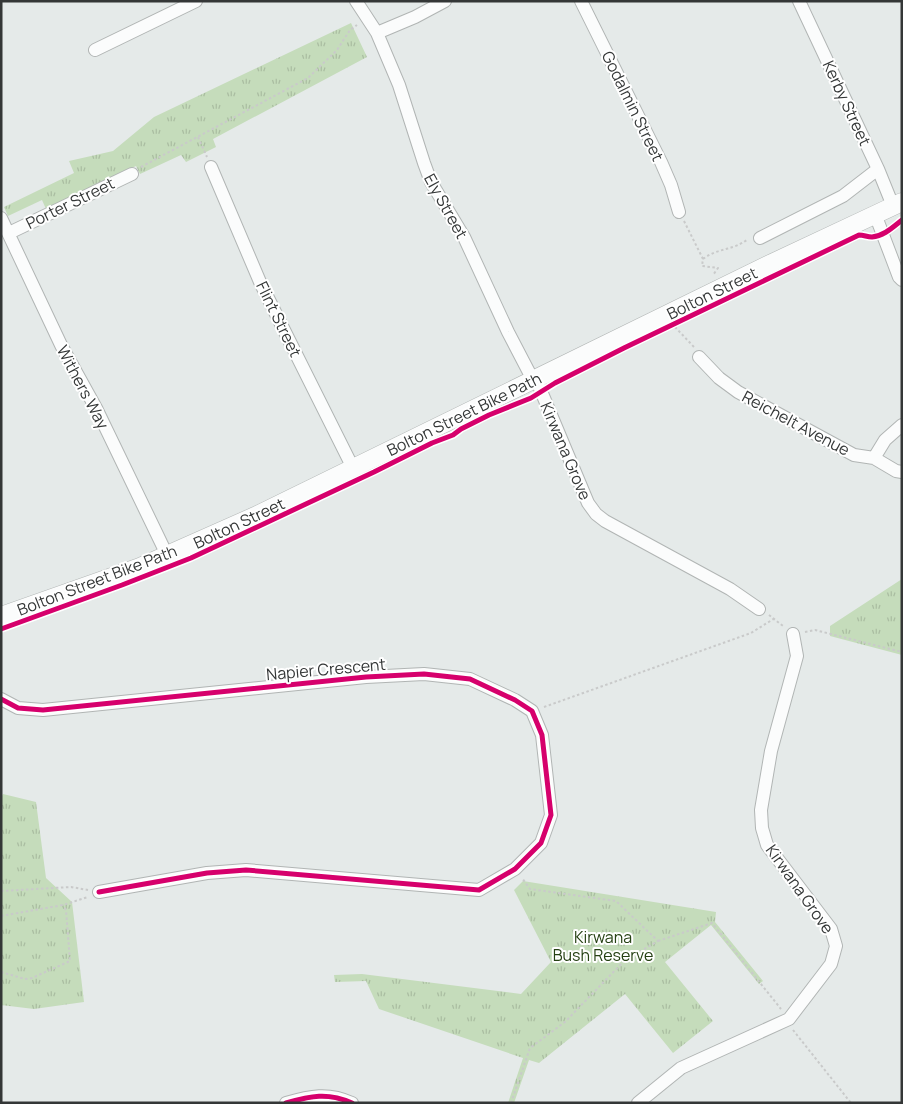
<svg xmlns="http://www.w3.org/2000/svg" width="903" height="1104" font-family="Manrope,sans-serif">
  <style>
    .park { fill: url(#park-tufts) }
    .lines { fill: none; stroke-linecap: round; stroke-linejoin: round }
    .street-casing { stroke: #b1b5b4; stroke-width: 14 }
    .secondary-casing { stroke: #b1b5b4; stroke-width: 19 }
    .path { stroke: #c9caca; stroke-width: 2; stroke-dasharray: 2.5 2.5; stroke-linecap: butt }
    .street { stroke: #fbfcfc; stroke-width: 12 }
    .secondary { stroke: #fbfcfc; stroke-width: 18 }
    .cycleway-casing { stroke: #fff; stroke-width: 8 }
    .cycleway { stroke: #d6006c; stroke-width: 5 }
    .labels { text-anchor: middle; stroke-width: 4; stroke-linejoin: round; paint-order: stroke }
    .street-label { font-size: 16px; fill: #343737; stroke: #fff }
    .park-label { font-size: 16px; fill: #254013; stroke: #fff }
  </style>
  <defs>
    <pattern id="park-tufts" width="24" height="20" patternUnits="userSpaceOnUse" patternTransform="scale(1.25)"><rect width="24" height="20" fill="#c5dcbb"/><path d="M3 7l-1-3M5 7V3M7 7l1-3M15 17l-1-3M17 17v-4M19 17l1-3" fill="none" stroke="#aabda1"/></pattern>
  </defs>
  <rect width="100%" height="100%" fill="#e5eae9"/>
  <path class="park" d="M 351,23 L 367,57 L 213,139 L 216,147 L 186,162 L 181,155 L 140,174 L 136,166 L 46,209 L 42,200 L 8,216 L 4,207 L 74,173 L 69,161 L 113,151 L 154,117 Z
    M 902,579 L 902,655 L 830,636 L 830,626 Z
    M 3,794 L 36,802 L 46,878 L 72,902 L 84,1002 L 34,1009 L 1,1005 L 1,798 Z
    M 523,881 L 716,912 L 715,922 L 763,981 L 759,984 L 711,925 L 665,962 L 713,1021 L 673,1053 L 625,994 L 539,1063 L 529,1060 L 514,1103 L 508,1103 L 523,1058 L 379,1009 L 366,981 L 335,982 L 334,975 L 362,974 L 521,994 L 551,962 L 514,890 Z"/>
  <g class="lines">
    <g class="street-casing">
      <path id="street" d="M 356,1 L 377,33 L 399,85 L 424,163 L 431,182 L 464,237 L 508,332 L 533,380
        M 581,1 L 661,162 L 671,185 L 679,212
        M 799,1 L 878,169 L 893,206
        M 377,33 L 415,17 L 445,1
        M 95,50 L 196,1
        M 211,167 L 260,282 L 353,468
        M 875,214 L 899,277 L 902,280
        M 1,218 L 61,345 L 97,410 L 167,555
        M 9,233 L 132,174
        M 760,238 L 843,196 L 878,169
        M 699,357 L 719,378 L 738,392 L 854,455 L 874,458 L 896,471 L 902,472
        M 536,379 L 588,503 L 596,514 L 605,521 L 730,589 L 759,609
        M 874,458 L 885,440 L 902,425
        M 1,699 L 18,708 L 43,710 L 366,677 L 424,674 L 470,679 L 515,700 L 532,711 L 542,735 L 551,815 L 541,843 L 515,869 L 479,890 L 246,870 L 207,873 L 99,892
        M 286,1103 C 310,1096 328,1092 352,1103
        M 638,1103 L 681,1068 L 789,1019 L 831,964 L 836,946 L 831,929 L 767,845 L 762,828 L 761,810 L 771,751 L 797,656 L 793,634"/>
    </g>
    <g class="secondary-casing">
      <path id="secondary" d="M 1,616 L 140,567 L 255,516 L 774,262 L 902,202"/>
    </g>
    <path class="path" d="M 198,137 L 207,157
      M 141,167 L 308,78 L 337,50 L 350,30 L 357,25
      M 684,221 L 703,259 L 702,266 L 718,268 L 713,275
      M 703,259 C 719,247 733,251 748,239
      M 675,327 L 694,347
      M 769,615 L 783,626
      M 805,632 L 815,630 L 902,652
      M 544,707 L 751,633 L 775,618
      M 1,891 L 71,887 L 88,890
      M 1,916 L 63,905 L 88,897
      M 658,941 L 712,923 L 781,1009
      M 1,972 L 25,979 L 32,978 L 70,961 L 66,910 L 63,905
      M 793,1030 L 851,1103
      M 511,1103 L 530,1048 L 565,1022 L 624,961 L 658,941 L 616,901 L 530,889 L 522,878"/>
    <use href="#street" class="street"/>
    <use href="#secondary" class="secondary"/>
    <g class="cycleway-casing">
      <path id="cycleway" d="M 1,629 L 122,585 L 191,558 L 374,472 L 432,443 L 453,435 L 461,429 L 489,415 L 531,398 L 555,383 L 624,348 L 859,235 C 864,235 867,237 872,237 C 884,236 893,227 902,220
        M 1,699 L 18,708 L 43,710 L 366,677 L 424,674 L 470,679 L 515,700 L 532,711 L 542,735 L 551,815 L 541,843 L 515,869 L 479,890 L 246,870 L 207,873 L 99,892
        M 286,1103 C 310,1096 328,1092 352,1103"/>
    </g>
    <use href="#cycleway" class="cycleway"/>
  </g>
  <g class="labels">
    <g class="street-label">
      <text transform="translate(847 103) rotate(65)" y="6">Kerby Street</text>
      <text transform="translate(633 106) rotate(64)" y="6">Godalmin Street</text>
      <text transform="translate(70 203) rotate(-26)" y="6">Porter Street</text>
      <text transform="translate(446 206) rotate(61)" y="6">Ely Street</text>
      <text transform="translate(712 293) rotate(-26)" y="6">Bolton Street</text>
      <text transform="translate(279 319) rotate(64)" y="6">Flint Street</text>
      <text transform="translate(83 387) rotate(62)" y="6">Withers Way</text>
      <text transform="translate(464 414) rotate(-26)" y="6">Bolton Street Bike Path</text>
      <text transform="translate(796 423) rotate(28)" y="6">Reichelt Avenue</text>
      <text transform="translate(566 451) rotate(67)" y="6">Kirwana Grove</text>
      <text transform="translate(239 523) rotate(-25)" y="6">Bolton Street</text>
      <text transform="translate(97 580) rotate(-21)" y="6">Bolton Street Bike Path</text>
      <text transform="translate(326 669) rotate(-5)" y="6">Napier Crescent</text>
      <text transform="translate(800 889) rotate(55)" y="6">Kirwana Grove</text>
    </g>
    <g class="park-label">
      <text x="603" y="943">Kirwana<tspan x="603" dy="18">Bush Reserve</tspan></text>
    </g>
  </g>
  <rect width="903" height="1104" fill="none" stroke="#343737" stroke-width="5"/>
</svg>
